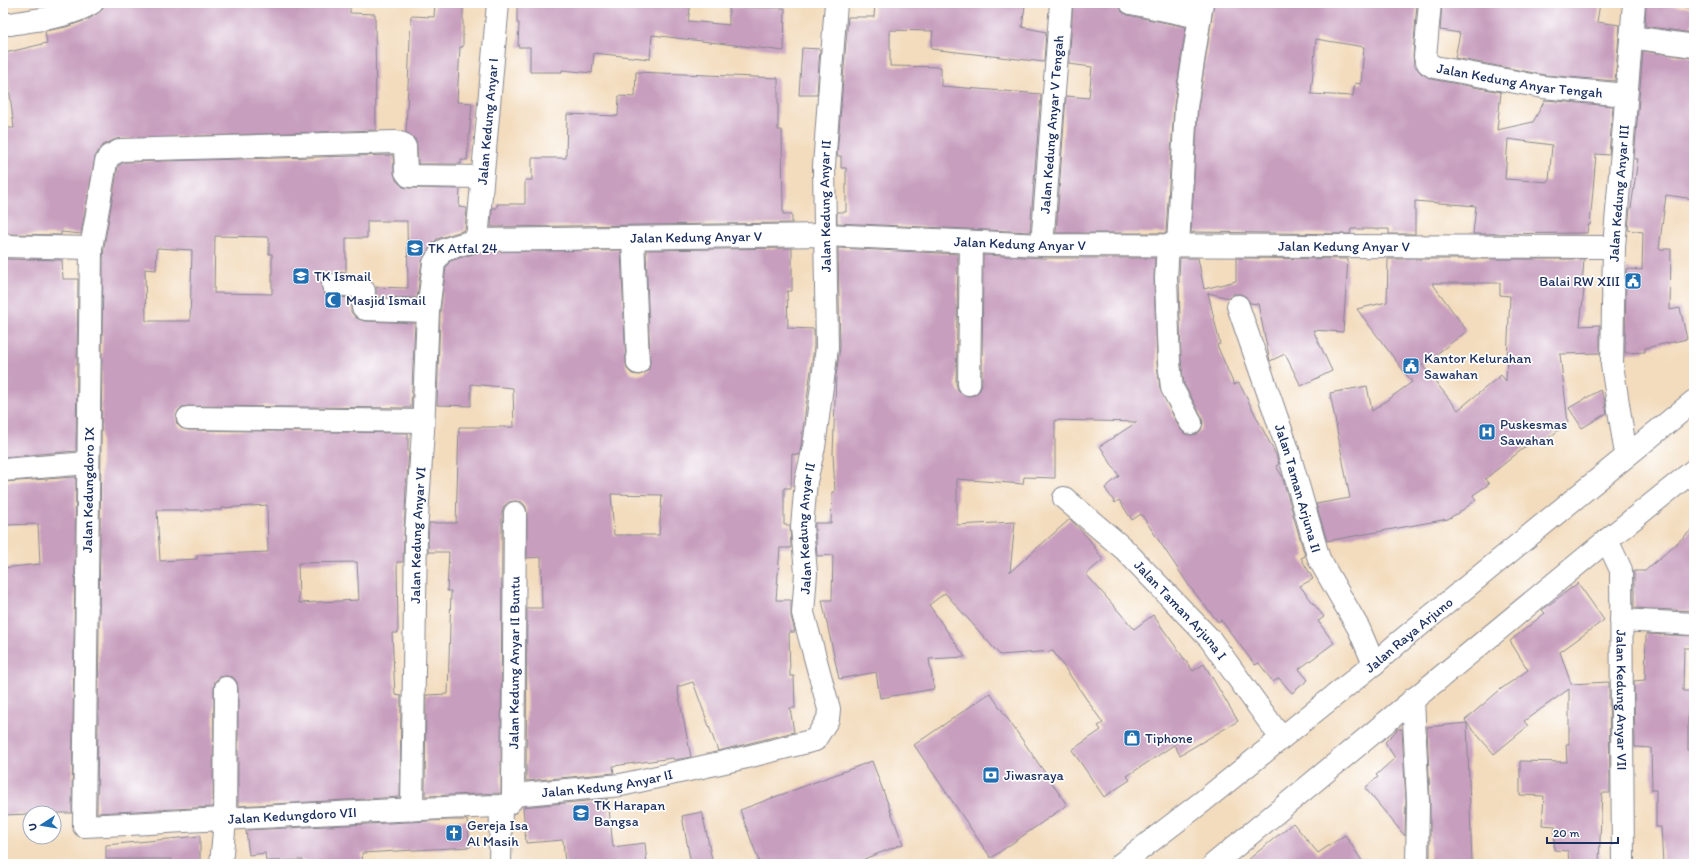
<svg xmlns="http://www.w3.org/2000/svg" width="1697" height="867" font-family="Itim,sans-serif">
  <style>
    .building { fill: #c79ebe; fill-rule: evenodd }
    .lines { fill: none; stroke-linecap: round; stroke-linejoin: round }
    .minor-casing { stroke: #87868e; stroke-width: 24 }
    .highway-casing { stroke: #87868e; stroke-width: 24 }
    .minor { stroke: #fff; stroke-width: 22 }
    .highway { stroke: #fff; stroke-width: 22 }
    .labels { text-anchor: middle; stroke-width: 3.5; stroke-linejoin: round; paint-order: stroke }
    .street-label { font-size: 14px; fill: #1b2f5e; stroke: #fff }
    .poi-label { font-size: 14px; fill: #1b2f5e; stroke: #fff; text-anchor: start }
  </style>
  <rect width="100%" height="100%" fill="#fff"/>
  <filter id="ink" filterUnits="userSpaceOnUse"><feTurbulence type="fractalNoise" baseFrequency=".025" numOctaves="2"/><feDisplacementMap in="SourceGraphic" scale="8" xChannelSelector="R" yChannelSelector="G"/><feConvolveMatrix kernelMatrix="1 2 1 2 8 2 1 2 1" color-interpolation-filters="sRGB"/></filter>
  <filter id="wash" filterUnits="userSpaceOnUse"><feTurbulence type="fractalNoise" baseFrequency=".012" numOctaves="4" result="noise"/><feDisplacementMap in="SourceGraphic" scale="16" xChannelSelector="R" yChannelSelector="G"/><feGaussianBlur stdDeviation="0.9" result="paint"/><feColorMatrix in="noise" values="0 0 0 0 0 0 0 0 0 0 0 0 0 0 0 0 0 1.4 0 .05"/><feComposite in="paint" operator="in"/></filter>
  <g filter="url(#wash)">
    <rect width="100%" height="100%" fill="#f3dcbd"/>
    <g id="blocks">
      <path class="building" d="M 104,3 L 350,3 L 350,13 L 375,14 L 376,130 L 116,139 L 103,145 L 95,157 L 81,234 L 61,232 L 61,235 L 3,234 L 3,128 L 14,128 L 5,53 L 47,43 L 45,31 L 66,27 L 89,19 L 102,10 Z
        M 435,3 L 463,3 L 463,47 L 460,47 L 457,102 L 472,103 L 467,160 L 461,160 L 461,164 L 418,164 L 417,146 L 416,140 L 406,132 L 411,16 L 434,17 Z
        M 517,3 L 691,3 L 688,21 L 729,25 L 729,7 L 785,8 L 784,51 L 652,35 L 650,59 L 594,53 L 592,73 L 562,70 L 562,72 L 530,72 L 530,47 L 518,47 L 519,23 L 517,23 Z
        M 875,3 L 1006,3 L 1025,6 L 1022,27 L 1046,32 L 1044,62 L 931,49 L 933,31 L 890,30 L 890,66 L 941,67 L 941,86 L 1041,94 L 1030,232 L 837,223 L 837,212 L 846,212 L 846,168 L 841,168 L 841,156 L 837,156 L 848,17 L 874,17 Z
        M 1073,3 L 1119,3 L 1122,12 L 1128,15 L 1186,27 L 1174,106 L 1166,233 L 1056,233 L 1066,96 L 1089,98 L 1092,67 L 1069,64 Z
        M 1214,3 L 1417,3 L 1413,56 L 1414,65 L 1421,73 L 1431,79 L 1501,92 L 1497,130 L 1533,122 L 1545,100 L 1613,106 L 1609,155 L 1596,154 L 1590,225 L 1588,225 L 1587,233 L 1473,234 L 1476,206 L 1415,201 L 1415,234 L 1389,234 L 1389,229 L 1351,229 L 1350,234 L 1193,232 L 1193,233 L 1191,233 L 1198,108 ZM 1316,39 L 1364,47 L 1361,84 L 1355,83 L 1353,96 L 1311,94 ZM 1508,139 L 1552,145 L 1549,182 L 1505,179 Z
        M 1442,3 L 1600,3 L 1597,22 L 1620,25 L 1615,81 L 1545,75 L 1455,58 L 1460,33 L 1440,30 Z
        M 1646,4 L 1693,8 L 1691,33 L 1645,26 Z
        M 802,48 L 820,49 L 817,95 L 799,95 Z
        M 1643,51 L 1694,58 L 1694,199 L 1666,195 L 1659,249 L 1671,249 L 1670,310 L 1680,308 L 1687,339 L 1645,348 L 1645,352 L 1625,353 L 1626,269 L 1642,270 L 1643,232 L 1628,230 L 1630,208 L 1631,208 L 1638,159 L 1634,159 Z
        M 636,72 L 778,78 L 778,130 L 782,130 L 783,214 L 792,214 L 792,223 L 491,227 L 492,208 L 497,208 L 497,204 L 525,204 L 525,180 L 532,180 L 532,158 L 566,158 L 567,114 L 618,116 L 619,96 L 635,97 Z
        M 393,155 L 394,173 L 396,180 L 403,187 L 409,188 L 460,189 L 459,207 L 467,208 L 465,230 L 437,239 L 432,244 L 422,261 L 417,298 L 376,297 L 376,287 L 408,288 L 407,221 L 367,221 L 367,238 L 346,238 L 346,272 L 327,274 L 322,279 L 321,286 L 323,292 L 327,296 L 351,298 L 351,312 L 356,318 L 364,321 L 415,323 L 411,408 L 188,406 L 182,407 L 178,411 L 176,418 L 177,424 L 181,428 L 188,430 L 408,433 L 408,452 L 409,452 L 406,487 L 403,562 L 397,562 L 398,633 L 392,633 L 395,695 L 401,696 L 400,797 L 238,806 L 238,688 L 237,682 L 233,677 L 226,676 L 220,677 L 215,681 L 214,688 L 213,807 L 97,813 L 103,260 L 104,247 L 118,166 L 124,162 ZM 215,236 L 269,237 L 269,254 L 272,254 L 272,294 L 214,293 ZM 157,248 L 192,250 L 190,321 L 146,321 L 145,269 L 156,270 ZM 267,505 L 268,552 L 197,555 L 197,559 L 160,561 L 157,510 L 222,510 L 222,508 ZM 357,562 L 359,600 L 299,603 L 298,563 Z
        M 792,248 L 792,291 L 787,291 L 788,328 L 814,329 L 814,347 L 800,452 L 799,455 L 792,454 L 791,488 L 784,488 L 784,525 L 790,525 L 791,548 L 780,548 L 776,600 L 791,600 L 791,616 L 795,632 L 789,632 L 790,676 L 794,676 L 795,708 L 790,708 L 794,732 L 718,751 L 693,682 L 677,687 L 691,757 L 674,760 L 673,758 L 613,766 L 614,773 L 526,781 L 527,608 L 542,608 L 541,557 L 527,558 L 527,513 L 526,507 L 522,502 L 515,501 L 509,502 L 504,506 L 502,513 L 501,793 L 425,796 L 426,695 L 448,694 L 451,591 L 447,591 L 449,552 L 428,552 L 429,523 L 456,523 L 459,427 L 514,427 L 513,388 L 471,384 L 471,406 L 437,405 L 440,312 L 446,267 L 450,261 L 479,252 L 621,250 L 626,364 L 627,369 L 632,374 L 639,375 L 645,373 L 649,369 L 650,362 L 646,250 ZM 611,494 L 662,495 L 659,535 L 614,535 Z
        M 838,248 L 958,254 L 956,384 L 958,390 L 963,395 L 968,396 L 975,395 L 980,390 L 982,384 L 983,255 L 1042,258 L 1155,258 L 1154,278 L 1157,363 L 1160,389 L 1180,429 L 1185,434 L 1191,435 L 1197,434 L 1201,430 L 1203,423 L 1202,417 L 1184,384 L 1181,361 L 1179,278 L 1180,258 L 1198,258 L 1204,289 L 1236,281 L 1236,258 L 1348,259 L 1343,332 L 1313,330 L 1332,371 L 1301,386 L 1285,354 L 1270,361 L 1258,304 L 1250,303 L 1246,297 L 1241,294 L 1234,294 L 1229,298 L 1208,293 L 1220,344 L 1217,345 L 1234,385 L 1239,383 L 1276,455 L 1279,464 L 1276,466 L 1282,476 L 1305,556 L 1301,558 L 1313,579 L 1300,586 L 1324,617 L 1318,621 L 1334,643 L 1299,669 L 1308,680 L 1292,693 L 1279,678 L 1273,682 L 1259,663 L 1255,665 L 1221,620 L 1218,622 L 1190,587 L 1141,514 L 1132,520 L 1119,500 L 1115,503 L 1105,488 L 1119,476 L 1100,446 L 1137,422 L 1055,420 L 1055,478 L 1024,477 L 1023,484 L 957,479 L 957,525 L 1015,522 L 1010,572 L 1070,519 L 1089,539 L 1103,560 L 1086,574 L 1134,629 L 1153,615 L 1193,671 L 1204,664 L 1238,721 L 1180,755 L 1174,745 L 1127,776 L 1130,780 L 1104,797 L 1072,750 L 1101,730 L 1098,726 L 1103,723 L 1053,651 L 1000,655 L 945,593 L 929,605 L 965,657 L 929,659 L 934,689 L 880,698 L 876,672 L 839,679 L 822,600 L 832,600 L 833,555 L 817,556 L 815,527 L 815,523 L 831,523 L 832,492 L 835,492 L 833,454 L 836,375 L 840,348 Z
        M 4,259 L 62,260 L 63,279 L 78,279 L 76,451 L 3,457 Z
        M 1388,259 L 1584,259 L 1582,288 L 1584,289 L 1580,326 L 1600,325 L 1600,353 L 1560,354 L 1568,423 L 1538,446 L 1534,440 L 1485,479 L 1489,484 L 1473,495 L 1476,500 L 1461,511 L 1448,519 L 1327,541 L 1316,504 L 1350,498 L 1330,393 L 1367,386 L 1372,411 L 1412,382 L 1357,309 L 1387,302 ZM 1432,283 L 1500,283 L 1500,295 L 1510,296 L 1506,381 L 1501,375 L 1458,410 L 1422,365 L 1467,331 Z
        M 1600,390 L 1604,398 L 1607,413 L 1582,428 L 1569,408 Z
        M 76,477 L 72,813 L 30,813 L 30,814 L 3,815 L 3,568 L 40,564 L 38,524 L 3,525 L 3,482 Z
        M 1694,528 L 1694,611 L 1634,608 L 1634,571 L 1645,571 Z
        M 1578,583 L 1604,620 L 1560,652 L 1571,684 L 1609,682 L 1610,791 L 1610,793 L 1602,793 L 1599,864 L 1569,864 L 1568,851 L 1554,850 L 1555,826 L 1542,825 L 1544,796 L 1520,795 L 1520,761 L 1567,762 L 1566,744 L 1569,744 L 1569,689 L 1524,721 L 1528,726 L 1494,754 L 1467,723 L 1472,864 L 1430,864 L 1430,801 L 1427,727 L 1467,723 L 1465,720 L 1501,689 L 1528,670 L 1510,641 L 1545,613 L 1542,610 Z
        M 1646,634 L 1694,636 L 1694,648 L 1684,648 L 1683,691 L 1694,691 L 1694,711 L 1688,711 L 1688,750 L 1694,750 L 1694,864 L 1663,864 L 1661,827 L 1656,827 L 1656,790 L 1652,790 L 1651,748 L 1635,747 L 1634,681 L 1645,680 Z
        M 990,693 L 1067,805 L 991,858 L 914,745 Z
        M 1398,729 L 1402,729 L 1406,802 L 1405,836 L 1365,788 L 1378,777 L 1376,775 L 1395,758 L 1385,742 Z
        M 872,761 L 903,844 L 864,859 L 866,864 L 760,864 L 740,810 Z
        M 608,799 L 613,847 L 645,843 L 647,864 L 565,864 L 563,840 L 526,843 L 523,807 Z
        M 702,812 L 713,864 L 691,864 L 682,816 Z
        M 449,820 L 467,820 L 470,847 L 362,853 L 363,864 L 303,864 L 303,860 L 266,861 L 265,853 L 249,855 L 246,830 Z
        M 1293,823 L 1318,853 L 1345,835 L 1364,864 L 1243,864 Z
        M 200,836 L 200,864 L 172,864 L 172,859 L 106,859 L 106,845 Z"/>
    </g>
  </g>
  <g filter="url(#ink)">
    <use href="#blocks" fill-opacity="0" stroke="#87868e" stroke-width="1"/>
    <g class="lines">
      <g class="minor-casing">
        <g id="minor">
          <path d="M 1131,3 L 1199,17"/>
          <path id="s1" d="M 1430,3 L 1425,57 L 1428,63 L 1434,67 L 1543,87 L 1626,95"/>
          <path d="M 3,24 L 11,24 C 38,19 68,18 92,3"/>
          <path d="M 1631,37 L 1694,46"/>
          <path id="s2" d="M 482,177 L 409,176 L 406,172 L 405,147 L 403,144 L 396,142 L 121,150 L 109,156 L 106,162 L 91,248 L 84,826 C 223,820 362,810 501,806 C 508,804 512,803 513,795 L 515,513"/>
          <path d="M 633,238 L 638,363"/>
          <path id="s3" d="M 477,240 L 498,3"/>
          <path id="s4" d="M 1042,245 L 1061,3"/>
          <path d="M 1168,245 L 1166,278 L 1169,362 L 1172,388 L 1191,423"/>
          <path d="M 1178,245 L 1186,107 L 1202,3"/>
          <path d="M 3,246 L 91,248"/>
          <path d="M 333,285 C 343,285 357,283 364,291 L 363,307 L 365,309 L 428,311"/>
          <path id="s5" d="M 1238,306 L 1288,450 L 1319,559 L 1359,629 L 1374,664"/>
          <path d="M 969,384 L 971,242"/>
          <path d="M 188,418 L 423,421"/>
          <path id="s6" d="M 1626,455 L 1612,365 L 1614,247 L 1634,3"/>
          <path d="M 3,470 L 88,463"/>
          <path id="s7" d="M 1064,498 L 1124,549 L 1210,639 L 1281,738"/>
          <path id="s8" d="M 1607,540 L 1621,570 L 1623,864"/>
          <path d="M 1621,620 L 1694,624"/>
          <path d="M 1413,699 L 1418,802 L 1417,864"/>
          <path id="s9" d="M 513,795 L 621,785 L 747,757 L 815,740 L 828,719 L 829,709 L 803,613 L 806,573 L 802,527 L 806,481 L 814,447 L 827,348 L 824,166 L 836,3"/>
          <path id="s10" d="M 412,809 L 416,532 L 423,431 L 428,311 L 434,263 L 442,251 L 452,247 L 477,240 L 825,235 L 1042,245 L 1614,247"/>
          <path d="M 221,864 L 225,820 L 226,688"/>
          <path d="M 500,864 L 501,806"/>
        </g>
      </g>
      <g class="highway-casing">
        <g id="highway">
          <path id="s11" d="M 1121,864 L 1202,802 L 1374,664 L 1398,643 L 1694,401"/>
          <path d="M 1214,864 L 1607,540 L 1694,470"/>
        </g>
      </g>
      <use href="#minor" class="minor"/>
      <use href="#highway" class="highway"/>
    </g>
  </g>
  <defs>
    <g id="school-square" transform="scale(0.9)"><rect x="-9" y="-9" width="18" height="18" rx="4" fill="#1f6fb2" stroke="#fff"/><path d="M0-5L7-2L0 1L-7-2ZM-4 1L0 2.5L4 1V4Q0 6-4 4Z" fill="#fff"/></g>
    <g id="civic-square" transform="scale(0.9)"><rect x="-9" y="-9" width="18" height="18" rx="4" fill="#1f6fb2" stroke="#fff"/><path d="M-.6-6.5H3V-4.5H.6V-3L4-1V1h2V6H-6V1h2V-1L-.6-3ZM-1.2 2.5V6h2.4V2.5Z" fill="#fff"/></g>
    <g id="mosque-square" transform="scale(0.9)"><rect x="-9" y="-9" width="18" height="18" rx="4" fill="#1f6fb2" stroke="#fff"/><path d="M3.5-4.9A6 6 0 1 0 3.5 4.9A5 5 0 1 1 3.5-4.9Z" fill="#fff"/></g>
    <g id="hospital-square" transform="scale(0.9)"><rect x="-9" y="-9" width="18" height="18" rx="4" fill="#1f6fb2" stroke="#fff"/><path d="M-5-5h3v3.5h4V-5h3V5h-3V1.5h-4V5h-3Z" fill="#fff"/></g>
    <g id="shop-square" transform="scale(0.9)"><rect x="-9" y="-9" width="18" height="18" rx="4" fill="#1f6fb2" stroke="#fff"/><path d="M-5-2.5h2.3a2.7 3.5 0 0 1 5.4 0H5L5.5 6h-11ZM-1.5-2.5h3a1.5 2.3 0 0 0-3 0Z" fill="#fff"/></g>
    <g id="bank-square" transform="scale(0.9)"><rect x="-9" y="-9" width="18" height="18" rx="4" fill="#1f6fb2" stroke="#fff"/><path d="M-6-4H6V4H-6ZM0-2.3a2.3 2.3 0 1 0 0 4.6a2.3 2.3 0 1 0 0-4.6Z" fill="#fff"/></g>
    <g id="church-square" transform="scale(0.9)"><rect x="-9" y="-9" width="18" height="18" rx="4" fill="#1f6fb2" stroke="#fff"/><path d="M-1.2-6h2.4v3.5h3.3v2.4h-3.3V6h-2.4V-.1h-3.3v-2.4h3.3Z" fill="#fff"/></g>
  </defs>
  <g fill-rule="evenodd">
    <use href="#school-square" x="415" y="248"/>
    <use href="#school-square" x="301" y="276"/>
    <use href="#civic-square" x="1633" y="281"/>
    <use href="#mosque-square" x="333" y="300"/>
    <use href="#civic-square" x="1411" y="366"/>
    <use href="#hospital-square" x="1487" y="432"/>
    <use href="#shop-square" x="1132" y="738"/>
    <use href="#bank-square" x="991" y="775"/>
    <use href="#school-square" x="581" y="813"/>
    <use href="#church-square" x="454" y="833"/>
  </g>
  <g class="labels">
    <g class="street-label">
      <text dy="5" stroke="none"><textPath href="#s1" startOffset="155">Jalan Kedung Anyar Tengah</textPath></text>
      <text dy="5" stroke="none"><textPath href="#s3" startOffset="119">Jalan Kedung Anyar I</textPath></text>
      <text dy="5" stroke="none"><textPath href="#s4" startOffset="121">Jalan Kedung Anyar V Tengah</textPath></text>
      <text dy="5" stroke="none"><textPath href="#s6" startOffset="263">Jalan Kedung Anyar III</textPath></text>
      <text dy="5" stroke="none"><textPath href="#s9" startOffset="851">Jalan Kedung Anyar II</textPath></text>
      <text dy="5" stroke="none"><textPath href="#s10" startOffset="817">Jalan Kedung Anyar V</textPath></text>
      <text dy="5" stroke="none"><textPath href="#s10" startOffset="1141">Jalan Kedung Anyar V</textPath></text>
      <text dy="5" stroke="none"><textPath href="#s10" startOffset="1465">Jalan Kedung Anyar V</textPath></text>
      <text dy="5" stroke="none"><textPath href="#s5" startOffset="192">Jalan Taman Arjuna II</textPath></text>
      <text transform="translate(88 490) rotate(-89)" y="5">Jalan Kedungdoro IX</text>
      <text dy="5" stroke="none"><textPath href="#s9" startOffset="527">Jalan Kedung Anyar II</textPath></text>
      <text dy="5" stroke="none"><textPath href="#s10" startOffset="274">Jalan Kedung Anyar VI</textPath></text>
      <text dy="5" stroke="none"><textPath href="#s7" startOffset="162">Jalan Taman Arjuna I</textPath></text>
      <text dy="5" stroke="none"><textPath href="#s11" startOffset="368">Jalan Raya Arjuno</textPath></text>
      <text dy="5" stroke="none"><textPath href="#s2" startOffset="1642">Jalan Kedung Anyar II Buntu</textPath></text>
      <text dy="5" stroke="none"><textPath href="#s8" startOffset="163">Jalan Kedung Anyar VII</textPath></text>
      <text dy="5" stroke="none"><textPath href="#s9" startOffset="95">Jalan Kedung Anyar II</textPath></text>
      <text dy="5" stroke="none"><textPath href="#s2" startOffset="1283">Jalan Kedungdoro VII</textPath></text>
    </g>
    <g class="poi-label">
      <text x="428" y="253">TK Atfal 24</text>
      <text x="314" y="281">TK Ismail</text>
      <text x="1620" y="286" text-anchor="end">Balai RW XIII</text>
      <text x="346" y="305">Masjid Ismail</text>
      <text x="1424" y="363">Kantor Kelurahan<tspan x="1424" dy="16">Sawahan</tspan></text>
      <text x="1500" y="429">Puskesmas<tspan x="1500" dy="16">Sawahan</tspan></text>
      <text x="1145" y="743">Tiphone</text>
      <text x="1004" y="780">Jiwasraya</text>
      <text x="594" y="810">TK Harapan<tspan x="594" dy="16">Bangsa</tspan></text>
      <text x="467" y="830">Gereja Isa<tspan x="467" dy="16">Al Masih</tspan></text>
    </g>
  </g>
  <rect width="1697" height="867" fill="none" stroke="#fff" stroke-width="16"/>
  <g transform="translate(42 825) rotate(258)"><circle r="19" fill="#ffffff" stroke="#a4acbf"/>
  <path d="M0-3L7 15L0 10L-7 15Z" fill="#1f6fb2"/>
  <text y="-6" font-size="11" font-weight="bold" text-anchor="middle" fill="#1b2f5e">U</text>
  </g>
  <path d="M1547 837v6h71v-6" fill="none" stroke="#1b2f5e" stroke-width="2"/>
  <text x="1553" y="837" font-size="12" fill="#1b2f5e" stroke="#ffffff" stroke-width="3" paint-order="stroke">20 m</text>
</svg>
